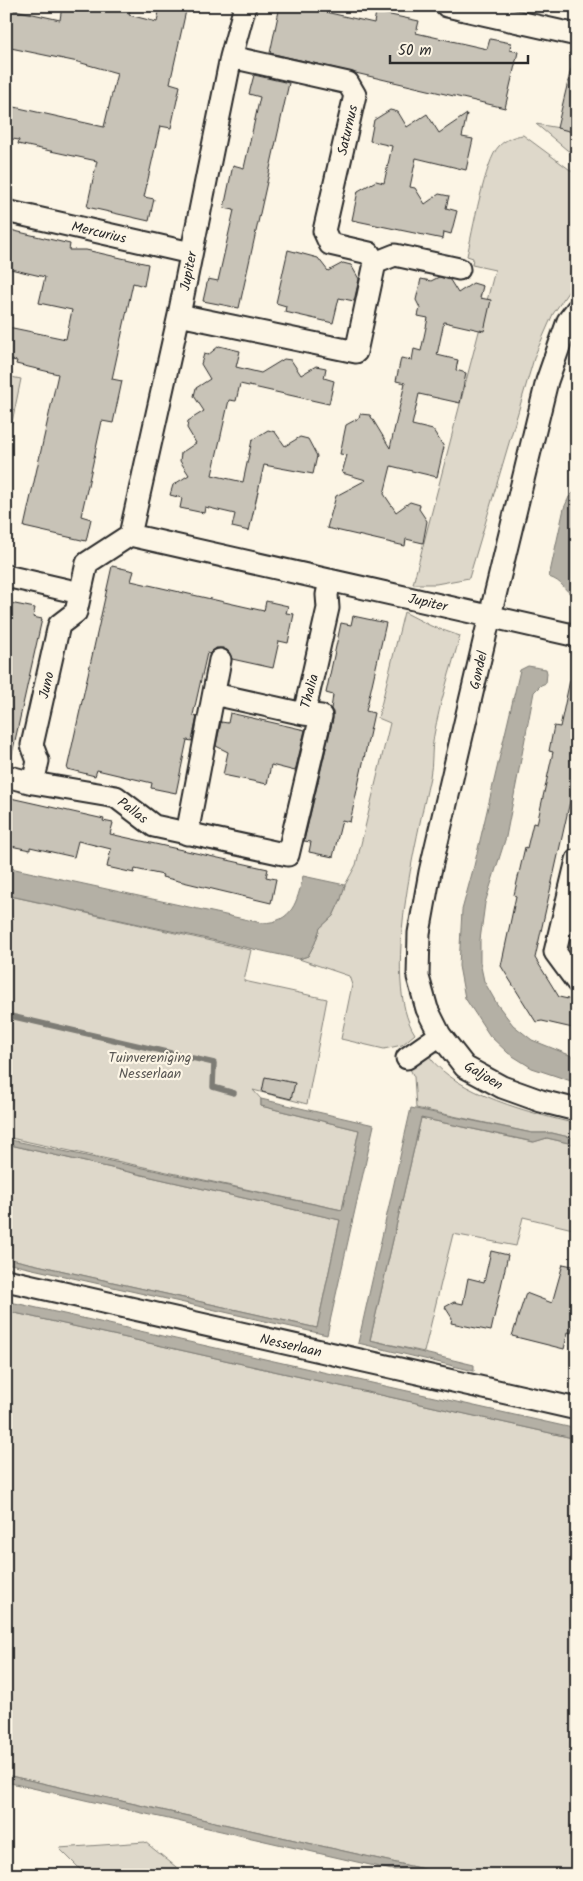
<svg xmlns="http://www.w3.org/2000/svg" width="583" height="1881" font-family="Kalam,sans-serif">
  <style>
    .green { fill: #ded8ca; stroke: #84827a }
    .water { fill: #b4b0a5; stroke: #7d7b74 }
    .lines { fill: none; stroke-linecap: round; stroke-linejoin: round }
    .stream { stroke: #7d7b74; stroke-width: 5.5 }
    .building { fill: #c8c3b7; stroke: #2b2b2b }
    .minor-casing { stroke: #2b2b2b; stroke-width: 25 }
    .minor { stroke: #fcf5e5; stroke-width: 21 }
    .labels { text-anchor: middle; stroke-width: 4.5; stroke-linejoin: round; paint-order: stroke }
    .street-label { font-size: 14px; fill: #2b2b2b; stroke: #fcf5e5 }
    .park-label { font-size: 14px; fill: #585653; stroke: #fcf5e5 }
  </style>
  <rect width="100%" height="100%" fill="#fcf5e5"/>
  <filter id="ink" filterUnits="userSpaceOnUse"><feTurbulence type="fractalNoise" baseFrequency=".02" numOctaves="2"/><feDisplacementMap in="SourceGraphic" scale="10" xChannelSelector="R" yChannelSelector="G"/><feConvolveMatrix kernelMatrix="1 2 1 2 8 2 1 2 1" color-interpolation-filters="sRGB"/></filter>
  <g filter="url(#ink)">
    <path class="green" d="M 536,124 L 577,131 L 577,155 L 567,150 Z
      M 523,135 L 577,175 L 577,279 L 553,314 L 535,355 L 469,578 L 436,584 L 413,584 L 495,270 L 472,265 L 473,258 L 467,256 C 472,234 485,160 499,146 C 505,140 514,136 523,135 Z
      M 6,376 L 21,379 L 6,451 Z
      M 404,612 L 431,626 L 460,636 C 451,669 440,702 434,735 C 431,749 433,763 430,777 C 417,838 380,981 415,1034 L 402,1045 L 384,1049 L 341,1039 L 352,985 L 349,976 L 299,959 L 308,956 L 315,943 L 320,928 L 333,916 L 341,899 L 345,885 L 356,865 L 390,723 L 378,718 Z
      M 6,895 L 251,950 L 244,981 L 327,999 L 307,1104 L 253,1090 L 261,1099 L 261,1106 L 359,1130 L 342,1210 L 6,1137 Z
      M 429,1056 C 455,1094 534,1114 577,1124 L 577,1139 L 552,1133 L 532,1133 L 416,1108 L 414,1077 L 408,1065 Z
      M 421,1118 L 533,1142 L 547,1138 L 577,1145 L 577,1230 L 523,1217 L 516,1246 L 453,1234 L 424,1352 L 370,1340 Z
      M 6,1144 L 340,1220 L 317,1328 L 6,1258 Z
      M 6,1311 L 577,1439 L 577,1875 L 450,1875 L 6,1775 Z
      M 145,1842 L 186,1875 L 86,1875 L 59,1848 Z"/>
    <path class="water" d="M 577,489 L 577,590 L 575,597 C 563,590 564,582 549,577 L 564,508 L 569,497 Z
      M 528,666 L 546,669 L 547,673 L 546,683 L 541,685 L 534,692 L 506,837 L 485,903 L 480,940 L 480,962 L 484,981 L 497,1004 L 513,1025 L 532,1040 L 577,1058 L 577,1083 L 532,1068 L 508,1053 L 490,1036 L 465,998 L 459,966 L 462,910 L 474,866 L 520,670 Z
      M 6,867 L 262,923 C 293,922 297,902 303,876 L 345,885 L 341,899 L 333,916 L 320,928 L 315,943 L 308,956 L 299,959 L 6,895 Z
      M 261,1099 L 374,1125 L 327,1335 L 6,1263 L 6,1258 L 317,1328 L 340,1220 L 6,1144 L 6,1139 L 342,1210 L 359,1130 L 261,1106 Z
      M 411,1108 L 532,1133 L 552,1133 L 577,1139 L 577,1145 L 547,1138 L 534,1142 L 421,1118 L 370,1340 L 474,1365 L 474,1371 L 358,1343 Z
      M 6,1301 L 577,1429 L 577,1439 L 6,1311 Z
      M 6,1775 L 450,1875 L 414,1875 L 6,1782 Z"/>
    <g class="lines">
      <path class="stream" d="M 6,1015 L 214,1063 L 213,1087 L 234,1093"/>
    </g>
    <path class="building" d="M 62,6 L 131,6 L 129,15 L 157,22 L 160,6 L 187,6 L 170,83 L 180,86 L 171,128 L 160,126 L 144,197 L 154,199 L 149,221 L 87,207 L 97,161 L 18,144 L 19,140 L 6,138 L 6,114 L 9,114 L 10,106 L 104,127 L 117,73 L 78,62 L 6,47 L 6,8 L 60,20 Z
      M 280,6 L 299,6 L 374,23 L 376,12 L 419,21 L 416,33 L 487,49 L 490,39 L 511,43 L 510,50 L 518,52 L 505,108 L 270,53 Z
      M 571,69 L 577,70 L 577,133 L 557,128 Z
      M 254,75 L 289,83 L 239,308 L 203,301 L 208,279 L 218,281 L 234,210 L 224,208 L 233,165 L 244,168 L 260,97 L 249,94 Z
      M 390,110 L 398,112 L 407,127 L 427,114 L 439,133 L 467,114 L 462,137 L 473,139 L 466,170 L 416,158 L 410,187 L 415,188 L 425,204 L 439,194 L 449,196 L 446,208 L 457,211 L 451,234 L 444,232 L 443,239 L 352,220 L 358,191 L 376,181 L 384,183 L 392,146 L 370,141 L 374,120 Z
      M 6,229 L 70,244 L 69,250 L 86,250 L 148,264 L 144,286 L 133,283 L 112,379 L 122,381 L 113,423 L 102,421 L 89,481 L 81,516 L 91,519 L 86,541 L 24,527 L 58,374 L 16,364 L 17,361 L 6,359 L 6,337 L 8,327 L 66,339 L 72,310 L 39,303 L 45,277 L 6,268 Z
      M 288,250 L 318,258 L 328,271 L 343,263 L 351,265 L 359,279 L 354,301 L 339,298 L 333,323 L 285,312 L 286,306 L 276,303 Z
      M 439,277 L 450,280 L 458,293 L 473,283 L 483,286 L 480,298 L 491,300 L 484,331 L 444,322 L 437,355 L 458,360 L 456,370 L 466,373 L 460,403 L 419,394 L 412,425 L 433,430 L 444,447 L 437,477 L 391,466 L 384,494 L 396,512 L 410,502 L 420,505 L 419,509 L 427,521 L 423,543 L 406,539 L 405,546 L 327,528 L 336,496 L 366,480 L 342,473 L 347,455 L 340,454 L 346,425 L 359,418 L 360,414 L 370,415 L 390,448 L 405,383 L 396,381 L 401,358 L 412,360 L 414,349 L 421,351 L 428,318 L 418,316 L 420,308 L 416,300 L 421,279 L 431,281 Z
      M 219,346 L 240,351 L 236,367 L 261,373 L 284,359 L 291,360 L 301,375 L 316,366 L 326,368 L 324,378 L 334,381 L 329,404 L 240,384 L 236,401 L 229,400 L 212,475 L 243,482 L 252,440 L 268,430 L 275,432 L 285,446 L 300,437 L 308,439 L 317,456 L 313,474 L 264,465 L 249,531 L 232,527 L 235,514 L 205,507 L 204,513 L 180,508 L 182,498 L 170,495 L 173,485 L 189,475 L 180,461 L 181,453 L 196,443 L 187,428 L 188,421 L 204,411 L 194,396 L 196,388 L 210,379 L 201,364 L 204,354 L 208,355 Z
      M 112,566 L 134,571 L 131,581 L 264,611 L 266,601 L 288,606 L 286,613 L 294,614 L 288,643 L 279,641 L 273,668 L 232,659 L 228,651 L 223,648 L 216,648 L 209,654 L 207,653 L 193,715 L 197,716 L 192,741 L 187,740 L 176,793 L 151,788 L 152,783 L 97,770 L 95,776 L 67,769 Z
      M 10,603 L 35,608 L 33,617 L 42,619 L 12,754 L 6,754 L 6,621 Z
      M 353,616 L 386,623 L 366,711 L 374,713 L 350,822 L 342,820 L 333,857 L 309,852 L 311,842 L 304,841 L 333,719 L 333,712 L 331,709 L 333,695 L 326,693 L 341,623 L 351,625 Z
      M 570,680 L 577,680 L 577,770 L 535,958 L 559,997 L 577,1001 L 577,1029 L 542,1021 L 536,1022 L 501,966 L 516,896 L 514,895 L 525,847 L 527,848 L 533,823 L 537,824 L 553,752 L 549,751 L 554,726 L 560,727 Z
      M 230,713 L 305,730 L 295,771 L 271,765 L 267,784 L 223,775 L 228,752 L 216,746 L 221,722 L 228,723 Z
      M 6,797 L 104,819 L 103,821 L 113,823 L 110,834 L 268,869 L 266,877 L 276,879 L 271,903 L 162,877 L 163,875 L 135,869 L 134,873 L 107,867 L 111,849 L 78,841 L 74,857 L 30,847 L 30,850 L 6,845 Z
      M 265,1077 L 295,1083 L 291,1099 L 262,1092 Z
      M 491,1251 L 508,1255 L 491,1331 L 451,1323 L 452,1318 L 445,1307 L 454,1302 L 463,1304 L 468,1278 L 484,1282 Z
      M 563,1264 L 577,1267 L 577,1308 L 571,1333 L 568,1332 L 564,1349 L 512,1336 L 526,1293 L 552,1303 Z"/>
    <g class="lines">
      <g class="minor-casing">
        <path id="minor" d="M 447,6 L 577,35
          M 6,211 L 191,253
          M 375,263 L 395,255 L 459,269
          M 577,309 L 568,321 L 547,381 L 490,616 L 430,872 L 419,933 L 418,977 L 427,1009 L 440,1035 L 465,1067 L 502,1087 L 541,1101 L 577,1110
          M 179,315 L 356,352 L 375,263 L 369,253 L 330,244 L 324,231 L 355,95 L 348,83 L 231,57
          M 130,535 L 577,636
          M 6,576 L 80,593
          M 214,694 L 304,714 L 328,608 L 327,595 L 330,580
          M 6,776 L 33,783 L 116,797 L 154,826 L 288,855 L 321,716 L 304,714
          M 33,783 L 38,761 L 32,745 L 59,625 L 76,612 L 87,563 L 130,535 L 179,315 L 231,57 L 245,6
          M 187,834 L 220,660
          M 577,860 L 555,952 L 577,982
          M 407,1058 L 440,1035
          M 6,1280 L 577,1409"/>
      </g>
      <use href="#minor" class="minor"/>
    </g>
  </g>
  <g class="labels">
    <g class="street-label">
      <text transform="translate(347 130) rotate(-77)" y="5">Saturnus</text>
      <text transform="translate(99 232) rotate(13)" y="5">Mercurius</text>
      <text transform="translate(188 271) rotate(-79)" y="5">Jupiter</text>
      <text transform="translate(428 602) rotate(13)" y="5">Jupiter</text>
      <text transform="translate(478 670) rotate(-77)" y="5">Gondel</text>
      <text transform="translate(46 685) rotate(-77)" y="5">Juno</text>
      <text transform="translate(309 691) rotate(-75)" y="5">Thalia</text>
      <text transform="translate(133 810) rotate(37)" y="5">Pallas</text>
      <text transform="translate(484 1075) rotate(31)" y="5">Galjoen</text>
      <text transform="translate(291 1345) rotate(13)" y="5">Nesserlaan</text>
    </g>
    <g class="park-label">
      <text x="150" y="1062">Tuinvereniging<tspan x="150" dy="16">Nesserlaan</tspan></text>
    </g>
  </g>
  <rect width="583" height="1881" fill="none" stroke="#fcf5e5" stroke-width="25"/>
  <rect x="12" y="12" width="558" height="1856" fill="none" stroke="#2b2b2b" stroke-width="2" filter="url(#ink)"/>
  <path d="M390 55v8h138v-8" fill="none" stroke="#2b2b2b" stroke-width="2.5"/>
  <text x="398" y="55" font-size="15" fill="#2b2b2b" stroke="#fcf5e5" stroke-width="4" paint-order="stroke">50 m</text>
</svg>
